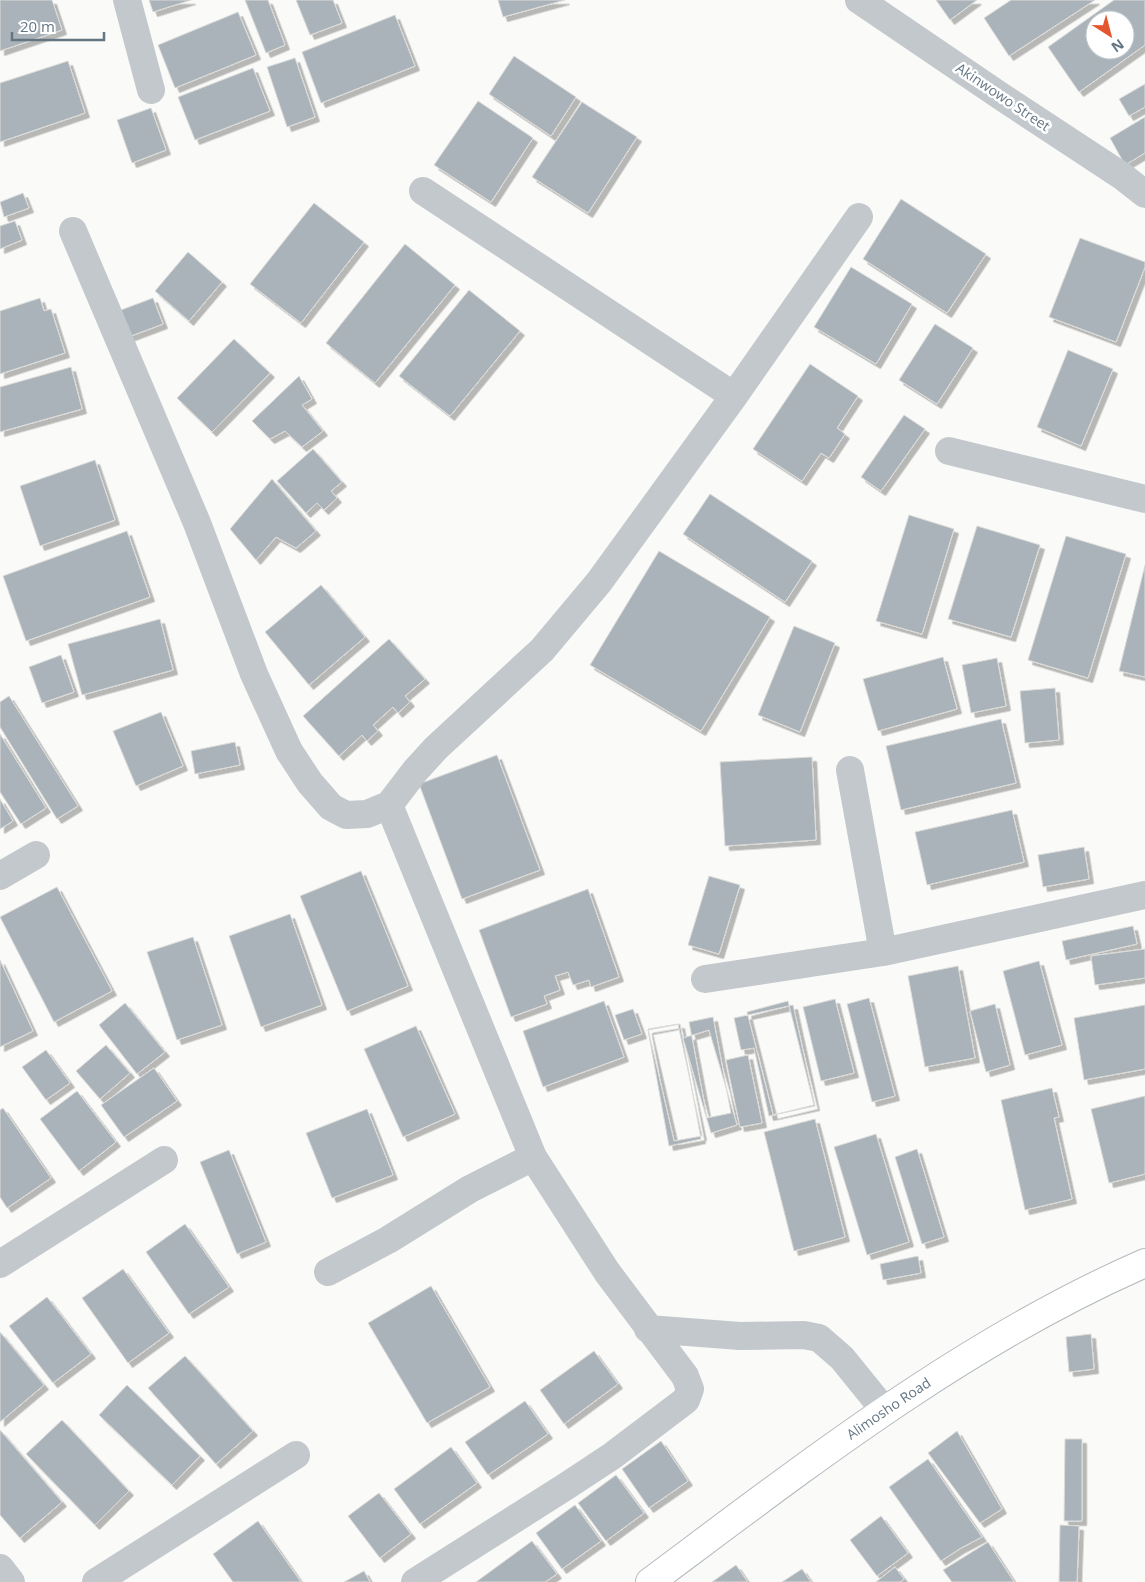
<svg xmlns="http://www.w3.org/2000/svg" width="1145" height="1582" font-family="'Open Sans',sans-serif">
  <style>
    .building { fill: #aab3b9; stroke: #dcdcda; fill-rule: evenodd; filter: url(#shadow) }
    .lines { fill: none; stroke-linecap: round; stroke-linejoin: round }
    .secondary-casing { stroke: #b3babf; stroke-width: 30 }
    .street { stroke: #c3c8cc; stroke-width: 28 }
    .secondary { stroke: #fff; stroke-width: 28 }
    .labels { text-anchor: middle; stroke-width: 5; stroke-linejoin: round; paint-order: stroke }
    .street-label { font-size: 14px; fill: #657683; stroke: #fff }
  </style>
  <defs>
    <filter id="shadow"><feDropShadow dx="4.5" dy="4.5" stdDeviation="0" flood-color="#0004"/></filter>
  </defs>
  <rect width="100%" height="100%" fill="#fafaf8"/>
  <path class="building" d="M 0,0 L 52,0 L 62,30 L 0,51 Z
    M 149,0 L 191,0 L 153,12 Z
    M 245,0 L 268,0 L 285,45 L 266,53 Z
    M 296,0 L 333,0 L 342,23 L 310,35 Z
    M 498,0 L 565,0 L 503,17 Z
    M 936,0 L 977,0 L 950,20 Z
    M 1011,0 L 1095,0 L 1009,56 L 984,18 Z
    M 1114,0 L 1145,0 L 1145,45 L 1079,92 L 1048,47 ZM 1095,20 L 1125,20 L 1125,50 L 1095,50 Z
    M 238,12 L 256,55 L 175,88 L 158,45 Z
    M 395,15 L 415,66 L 321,103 L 302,52 Z
    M 514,56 L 576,97 L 551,136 L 489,94 Z
    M 295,58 L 315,117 L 287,127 L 267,67 Z
    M 68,61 L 85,113 L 0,142 L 0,83 Z
    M 253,68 L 270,111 L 195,140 L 178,97 Z
    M 1145,84 L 1145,107 L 1129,116 L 1119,99 Z
    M 478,101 L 533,138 L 491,202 L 434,165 Z
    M 582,102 L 637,137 L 588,213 L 532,177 Z
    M 151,108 L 166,150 L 132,163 L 117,120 Z
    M 1145,117 L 1145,153 L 1125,165 L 1110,138 Z
    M 23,193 L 29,208 L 4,217 L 0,202 Z
    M 901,199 L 986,254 L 947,313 L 863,259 Z
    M 314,203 L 364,242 L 301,323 L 250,284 Z
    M 15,221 L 22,240 L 0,249 L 0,226 Z
    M 1080,238 L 1145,262 L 1145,267 L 1116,342 L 1049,317 Z
    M 405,244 L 455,285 L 375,383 L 326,343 Z
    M 188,252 L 222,282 L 189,321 L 155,291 Z
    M 851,267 L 912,304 L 876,364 L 814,327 Z
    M 469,290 L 520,331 L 450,416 L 399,376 Z
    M 40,298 L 44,311 L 51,309 L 65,353 L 0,374 L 0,311 Z
    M 153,298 L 163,324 L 123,339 L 113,313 Z
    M 935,324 L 973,348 L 937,404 L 899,380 Z
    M 234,339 L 270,373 L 212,432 L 177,398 Z
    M 1068,350 L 1113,369 L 1081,446 L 1037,427 Z
    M 810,364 L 858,396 L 837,428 L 845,434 L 829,458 L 821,453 L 802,481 L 753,449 Z
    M 71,367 L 82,409 L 0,432 L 0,387 Z
    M 299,376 L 312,399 L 302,405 L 323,431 L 302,447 L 285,431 L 270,439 L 252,421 Z
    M 904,415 L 925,429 L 881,491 L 861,477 Z
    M 313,449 L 342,482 L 331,491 L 337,498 L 324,510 L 317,503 L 306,513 L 277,481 Z
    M 95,460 L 115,520 L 40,546 L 20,486 Z
    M 272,479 L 316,531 L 296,548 L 276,537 L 256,560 L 230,529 Z
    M 710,494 L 812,561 L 785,602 L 683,534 Z
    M 909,515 L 954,529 L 922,634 L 876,621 Z
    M 977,526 L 1040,545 L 1011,637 L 948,619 Z
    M 127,531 L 150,597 L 26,641 L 3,576 Z
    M 1066,536 L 1126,554 L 1088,678 L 1028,660 Z
    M 659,551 L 770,617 L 701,731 L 590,665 Z
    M 1145,565 L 1145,677 L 1119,671 Z
    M 321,585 L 365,637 L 309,685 L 265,632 Z
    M 160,619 L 173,670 L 82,695 L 68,644 Z
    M 794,626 L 835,643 L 800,732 L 758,715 Z
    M 389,639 L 425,679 L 405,696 L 410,702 L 398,713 L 393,707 L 373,725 L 378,731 L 367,741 L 362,735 L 339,756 L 303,716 Z
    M 61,655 L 74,692 L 42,703 L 29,667 Z
    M 943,657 L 957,709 L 878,731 L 863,679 Z
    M 997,658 L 1006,706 L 971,713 L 962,665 Z
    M 1055,688 L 1059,740 L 1025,743 L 1020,691 Z
    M 9,696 L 78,806 L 57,819 L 0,727 L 0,702 Z
    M 161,712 L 183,766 L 136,786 L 113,731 Z
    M 1001,719 L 1016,783 L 901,810 L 886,746 Z
    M 0,734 L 46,808 L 21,824 L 0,792 Z
    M 235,742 L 240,765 L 195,774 L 191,751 Z
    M 497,755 L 540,870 L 462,899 L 419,784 Z
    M 812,757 L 816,840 L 725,846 L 720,762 Z
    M 0,799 L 13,821 L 0,829 Z
    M 1012,810 L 1024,862 L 927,885 L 915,832 Z
    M 1084,847 L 1089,879 L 1043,887 L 1038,855 Z
    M 361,871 L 408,986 L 347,1011 L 300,896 Z
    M 709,876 L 740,885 L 719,954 L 688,945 Z
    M 57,887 L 112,991 L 54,1022 L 0,917 Z
    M 588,889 L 619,977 L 591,987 L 589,980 L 573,985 L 568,972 L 555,976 L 560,990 L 544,996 L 547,1004 L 511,1017 L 479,930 Z
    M 290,914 L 322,1005 L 261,1027 L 229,936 Z
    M 1133,926 L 1137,944 L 1066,960 L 1062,941 Z
    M 193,937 L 222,1025 L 177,1040 L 147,952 Z
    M 1145,949 L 1145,978 L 1095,985 L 1091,956 Z
    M 0,960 L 33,1031 L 0,1047 Z
    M 1039,961 L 1062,1045 L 1025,1055 L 1003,971 Z
    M 958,966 L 975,1058 L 925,1067 L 908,976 Z
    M 869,998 L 895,1096 L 872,1102 L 847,1004 Z
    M 835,999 L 854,1073 L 821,1081 L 803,1007 Z
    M 604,1001 L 624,1057 L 543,1087 L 523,1031 Z
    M 788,1001 L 814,1105 L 773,1115 L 747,1012 Z
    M 125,1003 L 165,1052 L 137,1074 L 99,1025 Z
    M 995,1004 L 1010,1065 L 986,1072 L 970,1011 Z
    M 793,1005 L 815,1106 L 769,1116 L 754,1048 L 741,1050 L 734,1018 Z
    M 1145,1005 L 1145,1069 L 1084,1080 L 1074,1018 Z
    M 633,1009 L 642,1034 L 624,1040 L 615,1015 Z
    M 713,1017 L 731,1113 L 707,1118 L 689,1022 Z
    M 678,1024 L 702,1136 L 674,1141 L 648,1029 Z
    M 680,1024 L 701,1139 L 669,1146 L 648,1030 Z
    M 416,1026 L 455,1114 L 403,1137 L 364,1049 Z
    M 709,1030 L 737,1125 L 711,1133 L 683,1038 Z
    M 106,1045 L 130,1073 L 100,1099 L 76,1071 Z
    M 46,1050 L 70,1083 L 46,1100 L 22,1067 Z
    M 748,1055 L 762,1123 L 740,1127 L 726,1060 Z
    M 154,1068 L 177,1101 L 124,1137 L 101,1105 Z
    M 1052,1088 L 1059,1117 L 1054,1118 L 1072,1199 L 1025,1210 L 1001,1100 Z
    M 77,1091 L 116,1142 L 79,1171 L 40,1119 Z
    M 1145,1096 L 1145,1174 L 1109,1183 L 1091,1109 Z
    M 3,1108 L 51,1178 L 7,1208 L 0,1197 L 0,1110 Z
    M 367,1109 L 393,1175 L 332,1198 L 306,1133 Z
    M 815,1119 L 845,1237 L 794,1251 L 764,1132 Z
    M 876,1134 L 909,1242 L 867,1255 L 834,1147 Z
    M 917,1149 L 944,1237 L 922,1244 L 895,1157 Z
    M 229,1150 L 266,1242 L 237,1254 L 200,1162 Z
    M 185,1224 L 229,1287 L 189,1314 L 146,1252 Z
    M 918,1256 L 921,1273 L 883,1280 L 880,1264 Z
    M 123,1269 L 169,1333 L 128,1363 L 82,1298 Z
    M 431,1286 L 490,1387 L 427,1423 L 368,1323 Z
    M 47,1297 L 91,1354 L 53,1383 L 9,1326 Z
    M 0,1332 L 44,1385 L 0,1422 Z
    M 1091,1334 L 1094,1369 L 1069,1372 L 1066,1337 Z
    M 594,1351 L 618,1384 L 564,1424 L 540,1390 Z
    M 185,1356 L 253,1431 L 216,1464 L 148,1388 Z
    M 127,1385 L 200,1456 L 172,1485 L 99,1415 Z
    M 525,1401 L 548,1434 L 488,1475 L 465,1442 Z
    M 62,1420 L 129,1491 L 95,1525 L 26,1454 Z
    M 0,1430 L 62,1502 L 20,1538 L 0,1515 Z
    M 957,1431 L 1002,1509 L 980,1523 L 928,1453 Z
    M 1065,1439 L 1082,1439 L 1082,1521 L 1064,1521 Z
    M 661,1441 L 688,1481 L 649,1508 L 622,1469 Z
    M 451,1447 L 477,1483 L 420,1524 L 394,1489 Z
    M 928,1459 L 982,1537 L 961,1548 L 941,1561 L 889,1487 Z
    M 616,1475 L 644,1513 L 606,1541 L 578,1503 Z
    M 379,1493 L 411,1534 L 380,1558 L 348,1516 Z
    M 575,1505 L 601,1541 L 562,1569 L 536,1533 Z
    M 881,1516 L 908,1553 L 877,1576 L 850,1540 Z
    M 258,1521 L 301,1582 L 233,1582 L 213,1554 Z
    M 1060,1525 L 1079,1526 L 1077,1582 L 1059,1582 Z
    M 532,1541 L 557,1574 L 545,1582 L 476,1582 Z
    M 988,1542 L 1014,1582 L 952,1582 L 943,1570 Z
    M 736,1565 L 747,1581 L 745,1582 L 712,1582 Z
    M 895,1567 L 904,1579 L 900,1582 L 876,1582 Z
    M 802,1569 L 811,1582 L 782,1582 Z
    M 364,1571 L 370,1582 L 344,1582 Z"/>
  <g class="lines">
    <g class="secondary-casing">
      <g id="secondary">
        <path id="s1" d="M 650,1582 C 807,1465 964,1342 1145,1263"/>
      </g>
    </g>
    <path class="street" d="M 127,0 L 151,90
      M 859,0 L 1002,97 L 1122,176 L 1145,194
      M 423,191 L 734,396
      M 73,231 L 197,523 L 254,674 L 289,751 L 310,783 L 331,807 L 346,815 L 367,814 L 389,805
      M 949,451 L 1145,499
      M 850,770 L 883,952
      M 0,876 L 36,855
      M 705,979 L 883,952 L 1145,895
      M 0,1264 L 164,1160
      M 328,1272 L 388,1240 L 470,1189 L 533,1157
      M 648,1329 L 740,1336 L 804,1335 L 819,1338 L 842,1358 L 885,1411
      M 0,1568 L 11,1582
      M 96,1582 L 296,1455
      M 415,1582 L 565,1487 L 612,1456 L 686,1400 L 690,1389 L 685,1376 L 607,1272 L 533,1157 L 389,805 L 415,771 L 436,748 L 542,650 L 599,582 L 734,396 L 859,217"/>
    <use href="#secondary" class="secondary"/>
  </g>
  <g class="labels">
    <g class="street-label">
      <text transform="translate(1003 97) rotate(34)" y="5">Akinwowo Street</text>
      <text dy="5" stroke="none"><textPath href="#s1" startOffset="295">Alimosho Road</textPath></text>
    </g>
  </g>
  <g transform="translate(1110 35) rotate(144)"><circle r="24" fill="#ffffff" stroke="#c1c8cd"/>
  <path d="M0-4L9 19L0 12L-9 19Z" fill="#e4572e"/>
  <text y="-8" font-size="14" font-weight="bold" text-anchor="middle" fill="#657683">N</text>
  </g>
  <path d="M12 32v8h92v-8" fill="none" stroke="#657683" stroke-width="2.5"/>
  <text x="20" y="32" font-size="15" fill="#657683" stroke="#ffffff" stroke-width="4" paint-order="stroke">20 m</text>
</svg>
